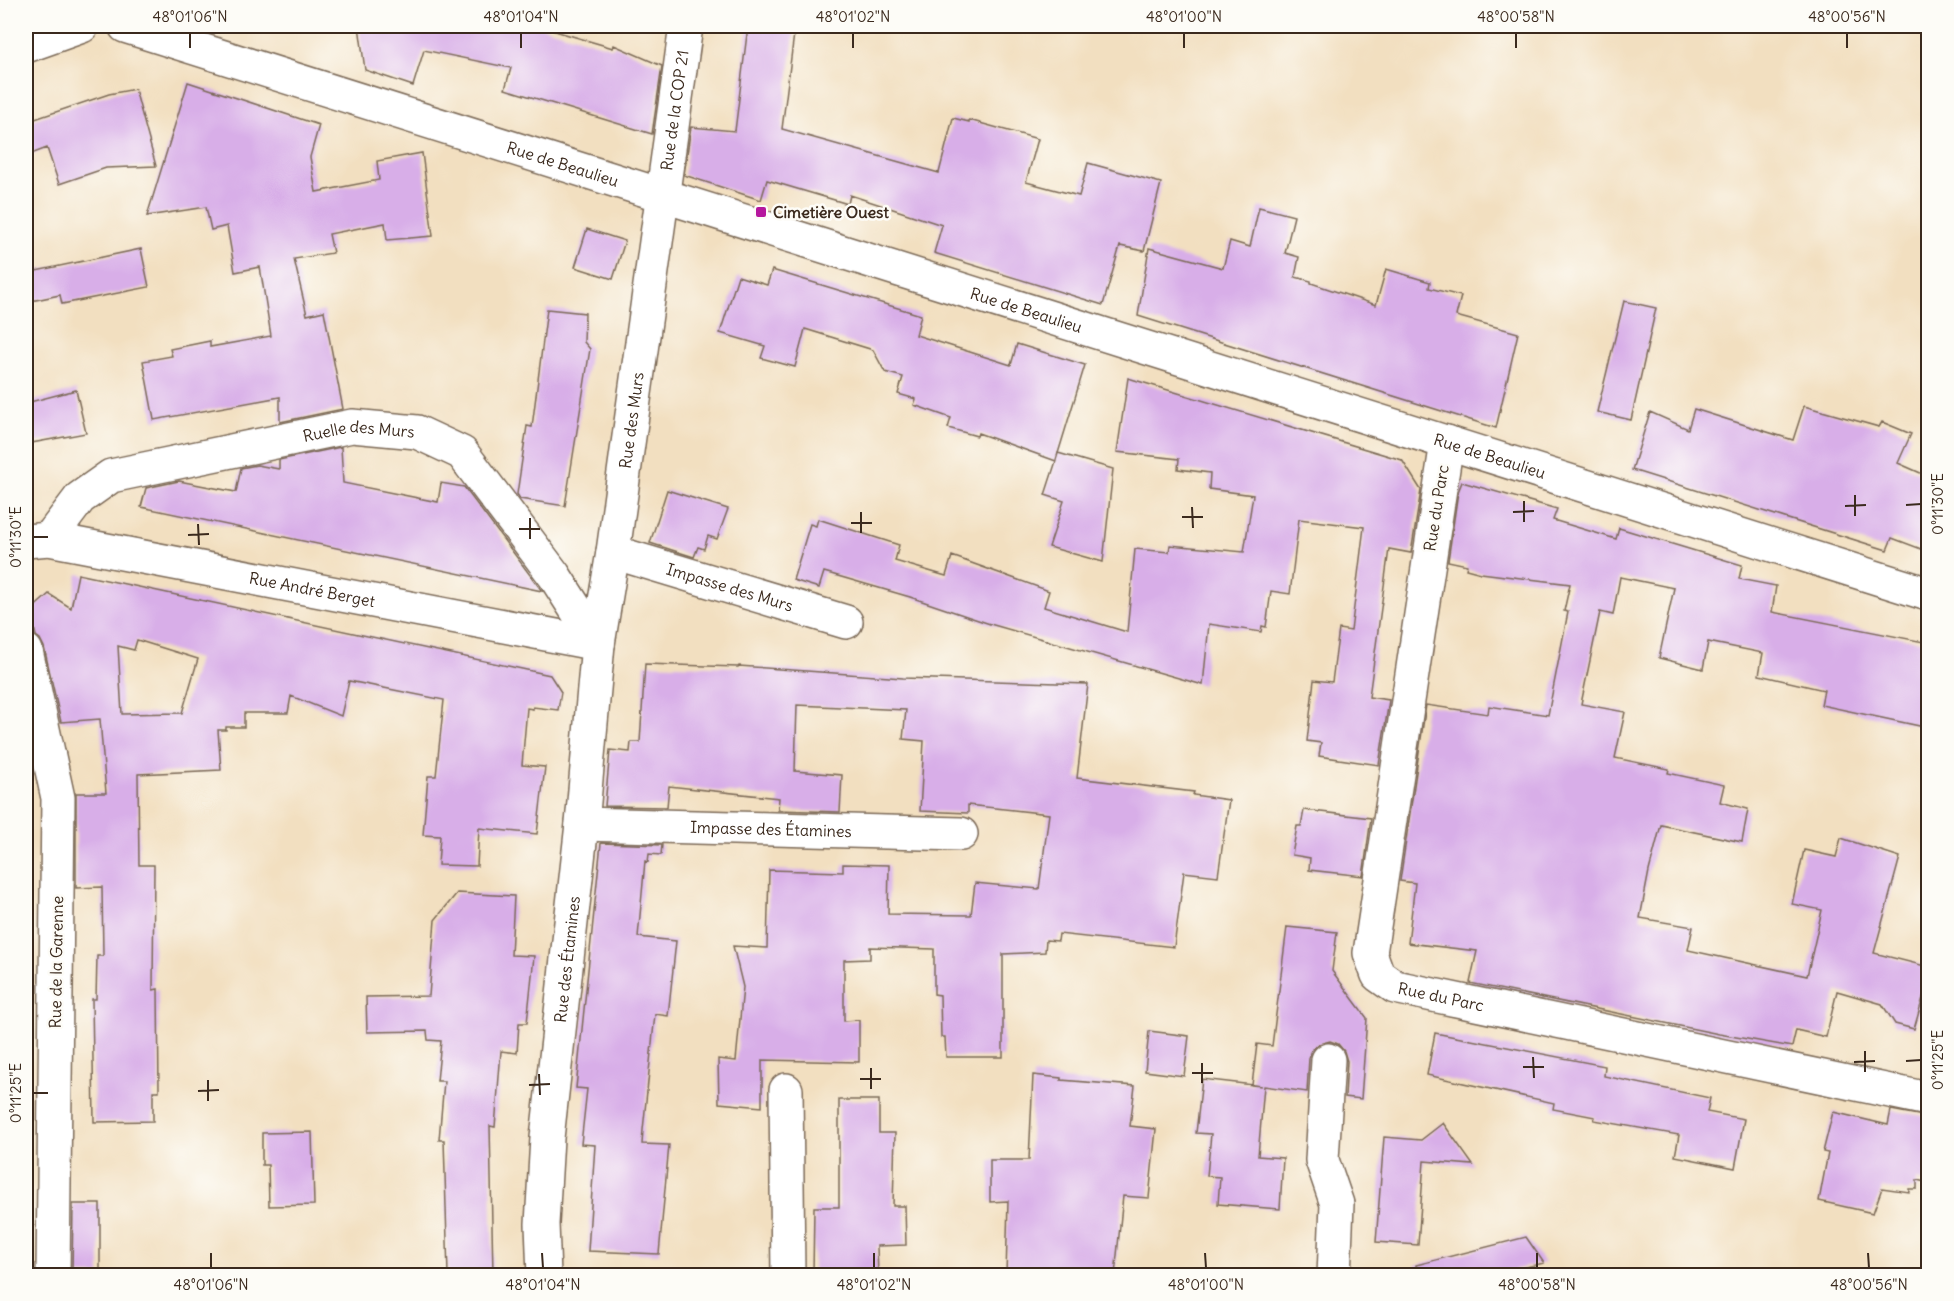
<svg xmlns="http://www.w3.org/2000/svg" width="1954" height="1301" font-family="Delius,sans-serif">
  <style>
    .building { fill: #d8aee8; fill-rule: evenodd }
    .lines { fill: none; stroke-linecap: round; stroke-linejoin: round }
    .minor-casing { stroke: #7b6957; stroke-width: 36 }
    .minor { stroke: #fff; stroke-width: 33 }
    .ticks { fill: none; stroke: #3b2a1e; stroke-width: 2 }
    .poi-dot { fill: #b5179e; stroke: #fdfcf7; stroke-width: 2 }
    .labels { text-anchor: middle; stroke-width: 5; stroke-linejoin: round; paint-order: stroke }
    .street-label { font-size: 16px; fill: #3b2a1e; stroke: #fdfcf7 }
    .poi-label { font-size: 16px; font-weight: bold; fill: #3b2a1e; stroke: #fdfcf7; text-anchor: start }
    .neatline { fill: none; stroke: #3b2a1e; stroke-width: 2 }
    .ticks-label { font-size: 15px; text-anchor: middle; fill: #3b2a1e }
  </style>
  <rect width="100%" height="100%" fill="#fdfcf7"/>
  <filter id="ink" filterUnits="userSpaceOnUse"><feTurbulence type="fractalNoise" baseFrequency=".0167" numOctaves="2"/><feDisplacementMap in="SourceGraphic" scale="12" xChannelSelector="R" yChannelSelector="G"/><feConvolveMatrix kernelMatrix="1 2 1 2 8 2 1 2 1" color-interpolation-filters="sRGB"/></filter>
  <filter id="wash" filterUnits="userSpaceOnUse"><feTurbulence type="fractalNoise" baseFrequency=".008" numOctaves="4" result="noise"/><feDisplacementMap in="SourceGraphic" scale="24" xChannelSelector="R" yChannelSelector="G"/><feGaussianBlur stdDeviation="1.35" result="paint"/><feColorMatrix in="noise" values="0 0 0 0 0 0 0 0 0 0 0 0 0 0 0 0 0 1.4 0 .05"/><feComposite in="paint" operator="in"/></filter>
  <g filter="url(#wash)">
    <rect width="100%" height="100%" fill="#f2dfc0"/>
    <g id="blocks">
      <path class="building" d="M 359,26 L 538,26 L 613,48 L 614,45 L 662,66 L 652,134 L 505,89 L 511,68 L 424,50 L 413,86 L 365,70 Z
        M 748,26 L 795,26 L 782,129 L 939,173 L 953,118 L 969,122 L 969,120 L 1038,139 L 1026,182 L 1079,196 L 1088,163 L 1161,183 L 1144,251 L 1120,246 L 1103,305 L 934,253 L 942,225 L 850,195 L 848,204 L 767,180 L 761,200 L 684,175 L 691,127 L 735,131 Z
        M 188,82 L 319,125 L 310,157 L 316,192 L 379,180 L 377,161 L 422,153 L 433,236 L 387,240 L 385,223 L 329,234 L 333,253 L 294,259 L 307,315 L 324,311 L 343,409 L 280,422 L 280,397 L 154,420 L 143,361 L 172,356 L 170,349 L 210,341 L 210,347 L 271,336 L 260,267 L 235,272 L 227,226 L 211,230 L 206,207 L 147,216 Z
        M 135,89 L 156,166 L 106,168 L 59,184 L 47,148 L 26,156 L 26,122 L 109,94 Z
        M 1259,207 L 1294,216 L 1285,253 L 1299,257 L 1295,277 L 1311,281 L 1311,283 L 1376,305 L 1386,269 L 1430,282 L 1429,288 L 1461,296 L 1456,316 L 1518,333 L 1496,428 L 1138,316 L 1149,248 L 1223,268 L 1230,241 L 1250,247 Z
        M 587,229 L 625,241 L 613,279 L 575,267 Z
        M 141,249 L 149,287 L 62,304 L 60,295 L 26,302 L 26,273 Z
        M 772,270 L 921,315 L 916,335 L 1011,365 L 1017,344 L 1085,365 L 1056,460 L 1058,453 L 1113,469 L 1103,562 L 1049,547 L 1064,501 L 1045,495 L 1056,461 L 978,433 L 977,436 L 948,428 L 951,418 L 914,405 L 916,399 L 898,394 L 903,377 L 885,372 L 873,350 L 805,329 L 795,367 L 761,358 L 765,346 L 720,333 L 738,276 L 767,285 Z
        M 1624,301 L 1656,308 L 1631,420 L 1597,412 Z
        M 547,309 L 585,313 L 584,342 L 590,349 L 565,506 L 520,499 L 517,494 L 527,426 L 532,427 Z
        M 1128,378 L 1402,460 L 1421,490 L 1411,553 L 1389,549 L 1369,697 L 1389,700 L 1379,765 L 1319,756 L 1321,743 L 1307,741 L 1314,680 L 1332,682 L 1339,629 L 1351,631 L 1364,527 L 1299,519 L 1290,594 L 1271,591 L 1266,627 L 1262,626 L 1261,632 L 1209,624 L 1203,685 L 990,624 L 910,597 L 824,572 L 819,588 L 793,580 L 810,524 L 816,526 L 818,519 L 899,545 L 895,561 L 946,576 L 952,556 L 1049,591 L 1044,607 L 1127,632 L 1135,549 L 1169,552 L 1170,545 L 1244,552 L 1253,495 L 1209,489 L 1210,473 L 1178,469 L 1179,459 L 1117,452 Z
        M 76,390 L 86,433 L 26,444 L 26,403 Z
        M 1804,406 L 1879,427 L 1882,422 L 1911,434 L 1898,463 L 1925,475 L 1921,485 L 1929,488 L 1929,552 L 1892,538 L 1887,550 L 1632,470 L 1650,412 L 1688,429 L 1694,409 L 1793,440 Z
        M 341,447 L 343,483 L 438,502 L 441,483 L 464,487 L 542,591 L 141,507 L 146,488 L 179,481 L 236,492 L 241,468 L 257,465 L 279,469 L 279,460 Z
        M 1462,482 L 1557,509 L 1553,520 L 1616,539 L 1619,528 L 1742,565 L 1739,579 L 1776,586 L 1772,612 L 1929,643 L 1929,728 L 1821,705 L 1824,690 L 1759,675 L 1763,653 L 1708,642 L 1703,669 L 1659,658 L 1674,588 L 1620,577 L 1613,615 L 1600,612 L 1581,704 L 1625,712 L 1615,758 L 1669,769 L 1668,773 L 1724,785 L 1720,802 L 1748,809 L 1742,842 L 1661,825 L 1649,871 L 1640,918 L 1693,927 L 1688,950 L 1807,976 L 1822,910 L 1792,904 L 1804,850 L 1836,857 L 1841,838 L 1900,857 L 1874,953 L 1929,967 L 1929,977 L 1914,1029 L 1895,1024 L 1882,1004 L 1837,991 L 1826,1037 L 1796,1030 L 1792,1047 L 1719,1034 L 1470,983 L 1477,951 L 1408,943 L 1415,883 L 1400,881 L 1426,705 L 1488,714 L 1489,706 L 1548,715 L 1568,612 L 1564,611 L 1570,584 L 1481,573 L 1466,569 L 1467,565 L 1448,561 L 1458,492 Z
        M 667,490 L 728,509 L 717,539 L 708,536 L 704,549 L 698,547 L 694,557 L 650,543 Z
        M 78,574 L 550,675 L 561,692 L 558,710 L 533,707 L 533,709 L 527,708 L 522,765 L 545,767 L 537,834 L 479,828 L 477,866 L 438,865 L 440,836 L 423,835 L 428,776 L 436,776 L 444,700 L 349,681 L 341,716 L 291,696 L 288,713 L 244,713 L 244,727 L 226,727 L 226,730 L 218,730 L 221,770 L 138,774 L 139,865 L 154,865 L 153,990 L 158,989 L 159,1091 L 153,1091 L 153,1121 L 94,1122 L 92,999 L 96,999 L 97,956 L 103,956 L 102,887 L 76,888 L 76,793 L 106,793 L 100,719 L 61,722 L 44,647 L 40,639 L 36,636 L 30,611 L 49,594 L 71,608 ZM 137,640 L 198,659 L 182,713 L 122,714 L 118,646 L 134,650 Z
        M 645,664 L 738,667 L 739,666 L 903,678 L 1088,684 L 1077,778 L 1194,792 L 1193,795 L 1229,800 L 1218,876 L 1184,872 L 1174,947 L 1059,934 L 1058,941 L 1046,940 L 1045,952 L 1003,954 L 1003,1057 L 946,1057 L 945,1037 L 941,1037 L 940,995 L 934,994 L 934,949 L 870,947 L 870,959 L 844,960 L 844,1021 L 859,1020 L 859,1062 L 762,1060 L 762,1107 L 719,1103 L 718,1059 L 736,1061 L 743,987 L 733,946 L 767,948 L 769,870 L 843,872 L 843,864 L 889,865 L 888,914 L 971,915 L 975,883 L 1039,889 L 1049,814 L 968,805 L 968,813 L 920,811 L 924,741 L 903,739 L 906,710 L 797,705 L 795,771 L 842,775 L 840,812 L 778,810 L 779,798 L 669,786 L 667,807 L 605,806 L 610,750 L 630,752 L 631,742 L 640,742 Z
        M 1304,810 L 1371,818 L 1363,876 L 1309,870 L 1310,858 L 1292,855 L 1297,826 L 1301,826 Z
        M 601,843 L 662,845 L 661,855 L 649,854 L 648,862 L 645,861 L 638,937 L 676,941 L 668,1016 L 655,1014 L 643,1130 L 642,1144 L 669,1145 L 659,1254 L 588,1251 L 595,1145 L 581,1144 L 587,1089 L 576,1088 Z
        M 457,893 L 514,896 L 511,955 L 534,956 L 527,1023 L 519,1023 L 517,1053 L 501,1051 L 495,1127 L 490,1126 L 493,1275 L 448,1275 L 444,1140 L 439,1140 L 444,1081 L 437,1081 L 441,1041 L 428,1040 L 427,1031 L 367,1032 L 366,997 L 429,996 L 435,920 Z
        M 1287,927 L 1337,932 L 1332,971 L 1367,1018 L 1361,1099 L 1345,1097 L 1347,1061 L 1344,1051 L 1338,1044 L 1330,1041 L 1319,1044 L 1312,1050 L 1309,1058 L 1307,1092 L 1264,1086 L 1258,1156 L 1283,1158 L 1280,1209 L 1218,1204 L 1220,1177 L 1207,1176 L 1211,1134 L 1196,1133 L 1202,1079 L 1262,1086 L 1252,1085 L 1257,1044 L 1272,1046 Z
        M 1149,1031 L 1189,1036 L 1184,1076 L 1145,1071 Z
        M 1435,1033 L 1605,1066 L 1604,1076 L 1710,1098 L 1707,1112 L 1744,1119 L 1735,1168 L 1675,1156 L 1679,1135 L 1594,1120 L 1595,1117 L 1553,1109 L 1554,1103 L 1427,1075 Z
        M 1033,1075 L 1061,1078 L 1061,1080 L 1135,1086 L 1130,1126 L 1156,1129 L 1149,1198 L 1123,1196 L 1115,1275 L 1006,1275 L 1008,1201 L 990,1202 L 990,1160 L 1029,1160 Z
        M 839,1100 L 879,1100 L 879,1133 L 895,1133 L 893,1206 L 905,1206 L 906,1245 L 877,1246 L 878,1275 L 813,1275 L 814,1207 L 839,1207 Z
        M 1891,1110 L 1929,1117 L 1929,1183 L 1917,1180 L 1917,1189 L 1909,1189 L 1909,1192 L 1882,1188 L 1873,1213 L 1819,1201 L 1828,1153 L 1823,1152 L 1833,1112 L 1888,1125 Z
        M 1443,1123 L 1473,1165 L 1424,1161 L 1418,1245 L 1376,1242 L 1384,1137 L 1421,1140 Z
        M 312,1132 L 314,1205 L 269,1206 L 268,1165 L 262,1165 L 262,1133 Z
        M 73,1204 L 100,1204 L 100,1275 L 72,1275 Z
        M 1526,1237 L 1544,1263 L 1490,1275 L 1417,1275 L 1416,1265 Z"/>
    </g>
  </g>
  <g filter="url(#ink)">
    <use href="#blocks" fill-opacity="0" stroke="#7b6957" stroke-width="1.5"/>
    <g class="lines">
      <g class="minor-casing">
        <g id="minor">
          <path id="s1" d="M 125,26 L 1928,594"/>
          <path d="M 26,46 L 82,26"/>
          <path id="s2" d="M 1447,442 L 1370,953 L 1378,975 L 1395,987 L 1928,1099"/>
          <path id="s3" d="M 49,539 L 80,498 L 111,476 L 352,426 L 417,432 L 462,453 L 554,575 L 598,644"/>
          <path id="s4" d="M 26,541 L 49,539 L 598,644"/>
          <path id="s5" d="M 613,552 L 846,622"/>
          <path d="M 26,651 L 58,798 L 53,1276"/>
          <path id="s6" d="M 582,824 L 961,834"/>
          <path d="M 1328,1060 L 1322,1160 L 1337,1204 L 1334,1276"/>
          <path d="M 786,1090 L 788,1276"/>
          <path id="s7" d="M 544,1276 L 542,1224 L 547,1138 L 582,824 L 598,644 L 613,552 L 686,26"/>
        </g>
      </g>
      <use href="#minor" class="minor"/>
    </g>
  </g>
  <path class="ticks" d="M 190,33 L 190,48M 521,33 L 521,48M 853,33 L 853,48M 1184,33 L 1184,48M 1516,33 L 1516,48M 1847,33 L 1847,48M 1855,495 L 1855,516M 1524,501 L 1524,522M 1906,505 L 1921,504M 1845,506 L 1866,505M 1192,507 L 1193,528M 861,512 L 861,533M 1513,512 L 1534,511M 1182,517 L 1203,517M 530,518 L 530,539M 851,523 L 872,523M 198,524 L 199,545M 519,529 L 540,529M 188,535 L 209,534M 33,537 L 48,537M 1865,1051 L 1865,1072M 1533,1057 L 1534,1078M 1906,1061 L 1921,1060M 1854,1062 L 1875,1061M 1202,1063 L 1202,1083M 1523,1067 L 1544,1067M 871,1068 L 871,1089M 1192,1073 L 1213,1073M 539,1074 L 540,1095M 860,1079 L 881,1079M 208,1080 L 208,1101M 529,1085 L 550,1084M 198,1091 L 219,1090M 33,1093 L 48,1093M 211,1253 L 211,1268M 542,1253 L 543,1268M 874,1253 L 874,1268M 1205,1253 L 1206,1268M 1537,1253 L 1537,1268M 1868,1253 L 1869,1268"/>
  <rect class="poi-dot" x="755" y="206" width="12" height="12" rx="3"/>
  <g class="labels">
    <g class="street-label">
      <text dy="6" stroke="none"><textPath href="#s7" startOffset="1174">Rue de la COP 21</textPath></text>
      <text dy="6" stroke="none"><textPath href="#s1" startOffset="459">Rue de Beaulieu</textPath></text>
      <text dy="6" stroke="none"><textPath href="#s1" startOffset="945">Rue de Beaulieu</textPath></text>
      <text dy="6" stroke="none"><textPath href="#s7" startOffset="861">Rue des Murs</textPath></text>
      <text dy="6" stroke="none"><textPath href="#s3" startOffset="342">Ruelle des Murs</textPath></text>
      <text dy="6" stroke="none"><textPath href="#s1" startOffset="1431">Rue de Beaulieu</textPath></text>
      <text transform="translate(1436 508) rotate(-81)" y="6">Rue du Parc</text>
      <text dy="6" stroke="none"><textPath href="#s5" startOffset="122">Impasse des Murs</textPath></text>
      <text dy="6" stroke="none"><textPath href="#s4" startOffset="291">Rue André Berget</textPath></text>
      <text dy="6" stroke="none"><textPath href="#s6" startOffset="189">Impasse des Étamines</textPath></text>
      <text dy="6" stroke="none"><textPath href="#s7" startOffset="318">Rue des Étamines</textPath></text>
      <text transform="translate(56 962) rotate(-89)" y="6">Rue de la Garenne</text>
      <text dy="6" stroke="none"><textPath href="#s2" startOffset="608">Rue du Parc</textPath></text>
    </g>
    <g class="poi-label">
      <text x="773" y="218">Cimetière Ouest</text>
    </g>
  </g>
  <rect width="1954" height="1301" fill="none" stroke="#fdfcf7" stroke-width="66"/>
  <rect x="33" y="33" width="1888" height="1235" class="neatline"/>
  <g class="ticks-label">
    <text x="190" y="22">48°01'06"N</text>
    <text x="521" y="22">48°01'04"N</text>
    <text x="853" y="22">48°01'02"N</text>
    <text x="1184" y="22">48°01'00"N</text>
    <text x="1516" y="22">48°00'58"N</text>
    <text x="1847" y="22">48°00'56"N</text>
    <text transform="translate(1938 504) rotate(-90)" y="5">0°11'30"E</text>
    <text transform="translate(16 537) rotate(-90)" y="5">0°11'30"E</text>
    <text transform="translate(1938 1060) rotate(-90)" y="5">0°11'25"E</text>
    <text transform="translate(16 1093) rotate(-90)" y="5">0°11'25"E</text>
    <text x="211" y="1290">48°01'06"N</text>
    <text x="543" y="1290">48°01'04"N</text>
    <text x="874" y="1290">48°01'02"N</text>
    <text x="1206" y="1290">48°01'00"N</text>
    <text x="1537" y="1290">48°00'58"N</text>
    <text x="1869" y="1290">48°00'56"N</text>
  </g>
</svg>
